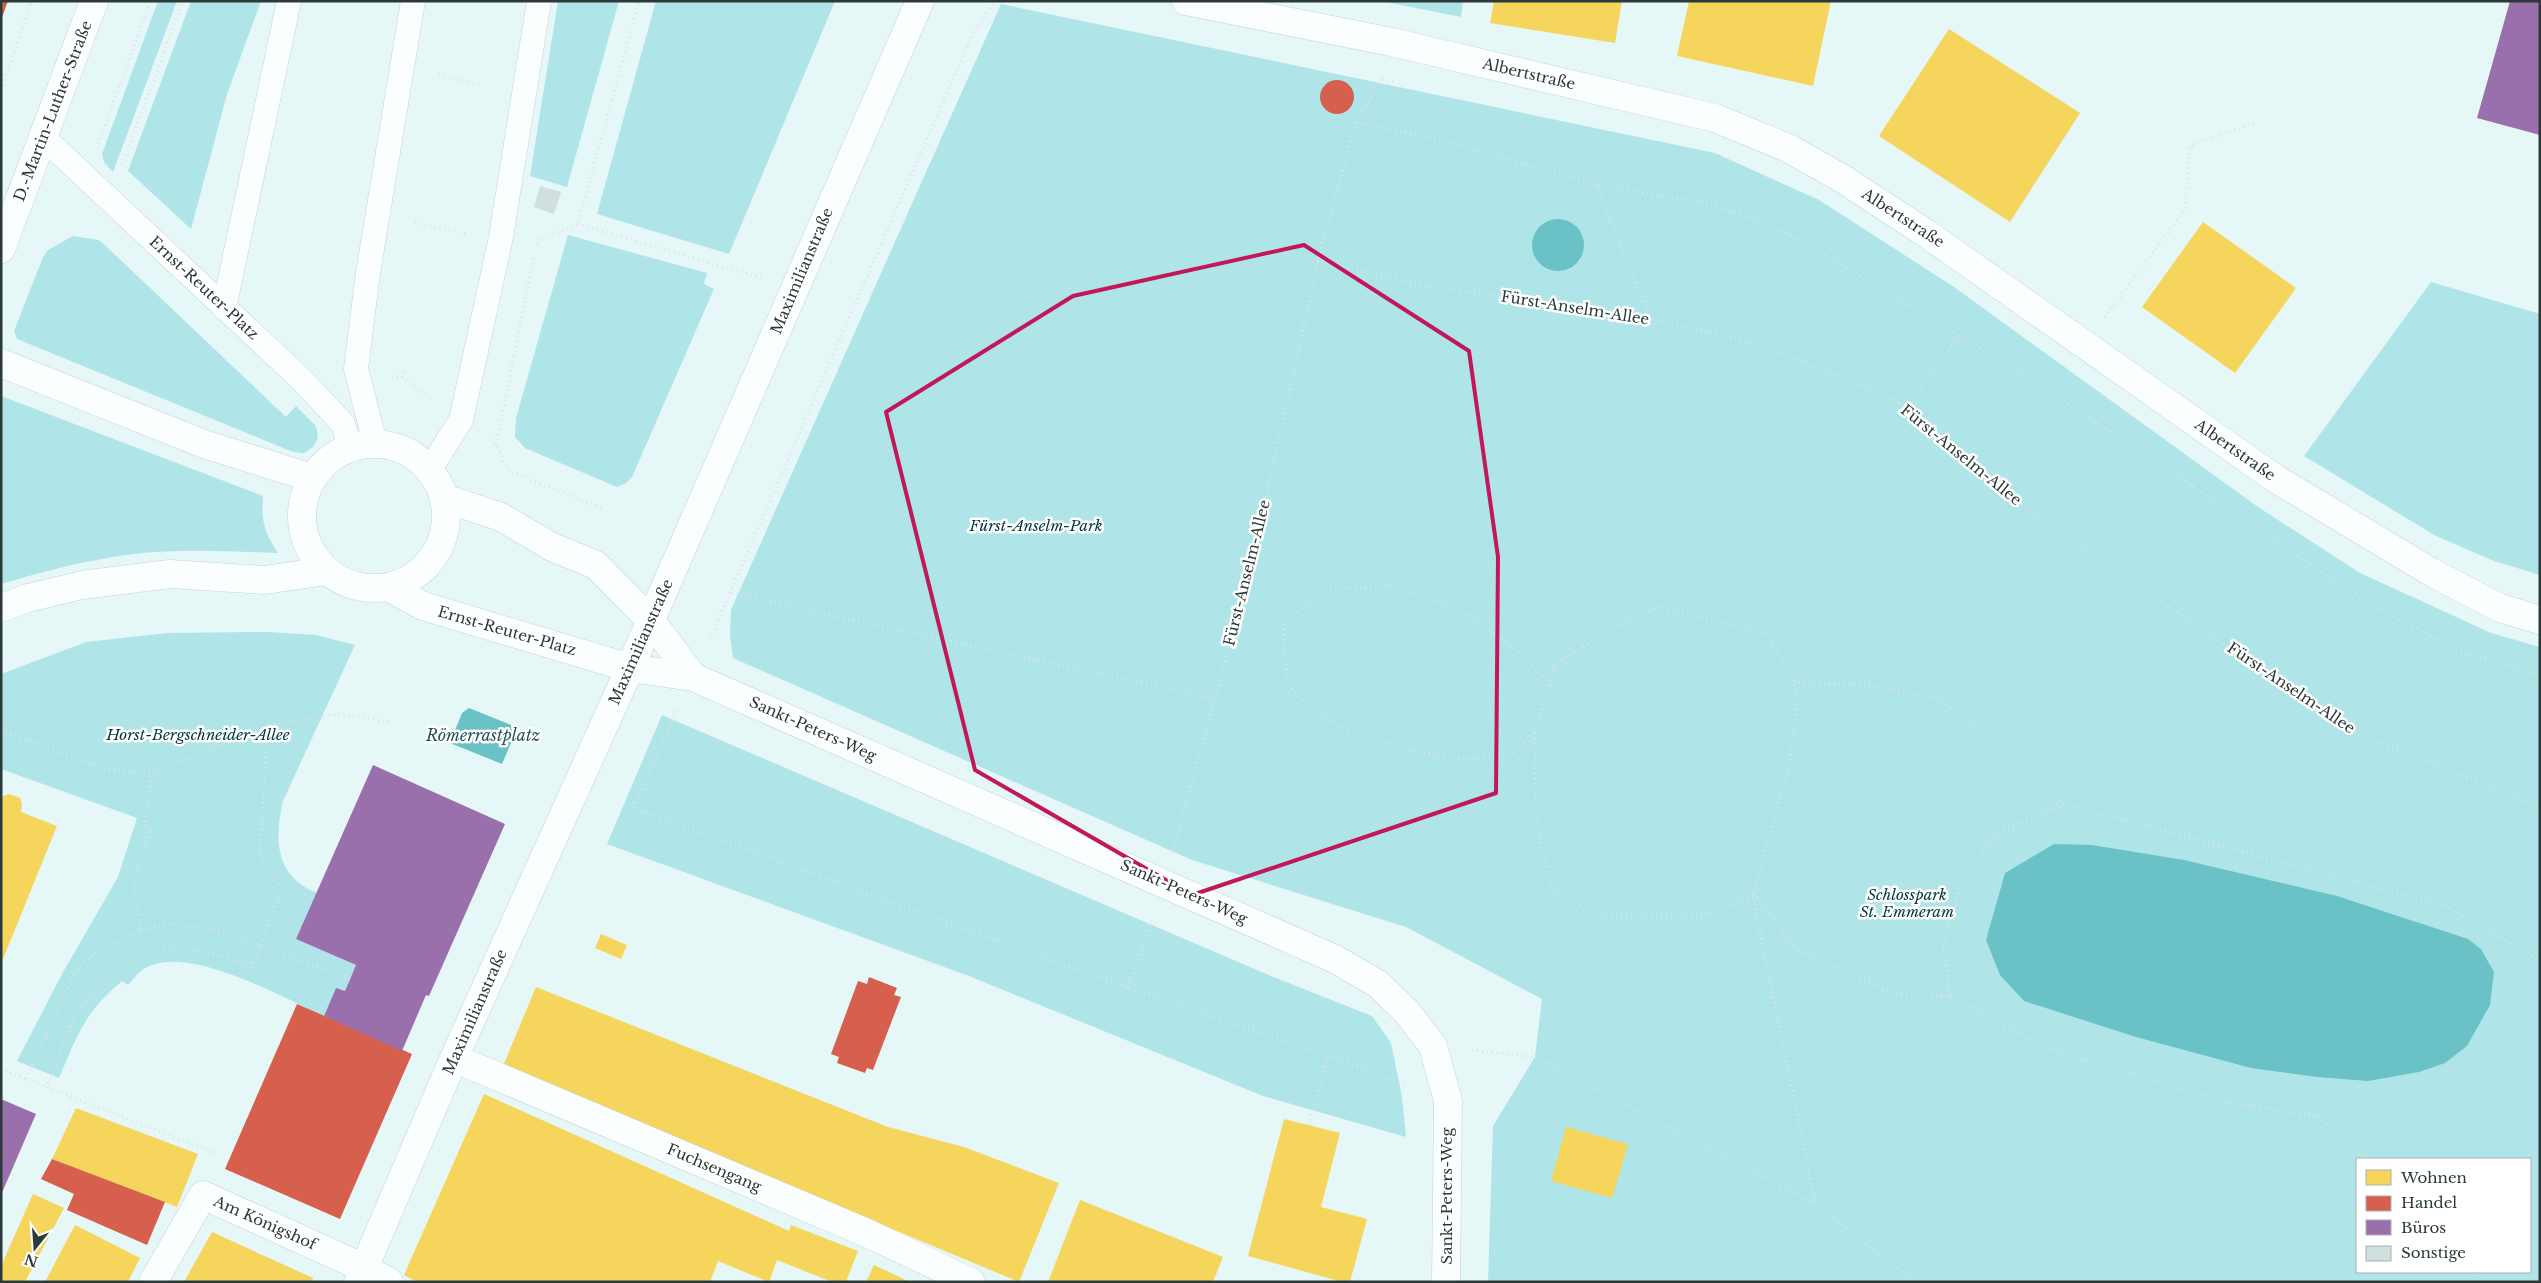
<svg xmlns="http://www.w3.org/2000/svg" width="2541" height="1283" font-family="'Libre Baskerville',serif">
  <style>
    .green { fill: #afe4e8; fill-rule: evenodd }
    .water { fill: #6ac2c7 }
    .homes { fill: #f6d55c }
    .shops { fill: #d6604d }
    .offices { fill: #9970ab }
    .building { fill: #d1dfdf }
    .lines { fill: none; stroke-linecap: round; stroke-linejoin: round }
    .service-casing { stroke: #c5d2d3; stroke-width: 25 }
    .pedestrian-casing { stroke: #c5d2d3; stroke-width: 29 }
    .minor-casing { stroke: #c5d2d3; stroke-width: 29 }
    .tertiary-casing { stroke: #c5d2d3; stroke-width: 29 }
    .path { stroke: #dee3e3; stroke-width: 3; stroke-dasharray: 1 4; stroke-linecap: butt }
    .service { stroke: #fbfefe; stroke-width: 24 }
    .pedestrian { stroke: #fbfefe; stroke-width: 28 }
    .minor { stroke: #fbfefe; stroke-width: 28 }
    .tertiary { stroke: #fbfefe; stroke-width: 28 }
    .path-bridge { stroke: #dee3e3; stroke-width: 3; stroke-dasharray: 1 4; stroke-linecap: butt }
    .marked { fill: none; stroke: #c2185b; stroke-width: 4; stroke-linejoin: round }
    .labels { text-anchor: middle; stroke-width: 5; stroke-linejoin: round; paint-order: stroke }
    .street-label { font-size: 15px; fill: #2c3939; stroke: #fff }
    .park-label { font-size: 15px; font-style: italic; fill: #00383b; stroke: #fff }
    .water-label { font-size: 16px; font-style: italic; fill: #235458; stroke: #fff }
  </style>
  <rect width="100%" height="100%" fill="#e6f7f7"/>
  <path class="green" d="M 158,1 L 177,1 L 113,172 L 104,162 L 102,154 Z
    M 191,1 L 261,1 L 227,94 L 191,229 L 128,171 Z
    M 558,1 L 619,1 L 567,187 L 530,176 Z
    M 656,1 L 835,1 L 729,254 L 597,214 Z
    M 1381,1 L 1463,1 L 1461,17 Z
    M 1001,4 L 1715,153 L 1819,200 L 1954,287 L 2258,507 L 2360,573 L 2491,633 L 2540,647 L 2540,1282 L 1488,1282 L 1493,1126 L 1535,1057 L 1542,999 L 1406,927 L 1192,860 L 733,658 L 730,635 L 731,610 ZM 2357,1159 L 2530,1159 L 2530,1272 L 2357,1272 Z
    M 568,235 L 707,273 L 704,284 L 714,289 L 632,477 L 626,483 L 617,487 L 525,448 L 515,437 L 516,418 Z
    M 73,236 L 99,240 L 109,249 L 286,417 L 296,406 L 316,426 L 318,438 L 313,447 L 304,453 L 293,452 L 17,339 L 14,331 L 43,257 L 48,250 Z
    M 2431,282 L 2540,314 L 2540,575 L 2494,561 L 2436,536 L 2304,456 Z
    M 1,396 L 263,496 C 261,521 264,532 278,553 C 223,551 168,548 113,557 C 75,563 38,573 1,584 Z
    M 268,632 L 316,635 L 355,645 L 283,801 C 274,840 275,876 317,893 L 296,939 L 356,965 L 345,991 L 336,988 L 324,1016 C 283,998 181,939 141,971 C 136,975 132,981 128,985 L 122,981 C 84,1013 78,1034 59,1078 L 17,1061 L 62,974 L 118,877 L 137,818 L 1,769 L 1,674 L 86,642 L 168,633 Z
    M 662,715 L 1271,976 L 1372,1016 L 1391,1043 L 1402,1097 L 1406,1137 L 1263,1096 L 969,976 L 607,844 Z"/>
  <path class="water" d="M1532 245a26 26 0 1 1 52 0a26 26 0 1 1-52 0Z
    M 469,708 L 511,725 L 514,736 L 502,764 L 450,743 L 462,713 Z
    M 2054,844 L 2092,845 L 2184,860 L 2337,896 L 2468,939 L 2481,949 L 2494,972 L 2490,1005 L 2467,1046 L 2445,1063 L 2419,1072 L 2368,1081 L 2317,1077 L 2251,1068 L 2136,1037 L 2024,1001 L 2000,975 L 1986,940 L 2005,873 Z"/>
  <path class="homes" d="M 1494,1 L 1622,1 L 1615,43 L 1490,23 Z
    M 1689,1 L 1831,1 L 1813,86 L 1677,56 Z
    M 1949,29 L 2080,113 L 2010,222 L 1879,136 Z
    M 2203,222 L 2296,288 L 2235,373 L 2142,307 Z
    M 9,794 L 20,798 L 22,804 L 21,812 L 57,826 L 1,964 L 1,801 L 3,796 Z
    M 601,934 L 627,945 L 621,959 L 595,948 Z
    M 536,987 L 888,1127 L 964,1147 L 1059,1183 L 1019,1282 L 503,1066 Z
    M 484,1094 L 789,1231 L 791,1225 L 858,1251 L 846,1282 L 832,1282 L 777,1260 L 769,1282 L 718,1261 L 710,1282 L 417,1282 L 404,1275 Z
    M 76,1108 L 198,1154 L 177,1207 L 52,1159 Z
    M 1284,1119 L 1340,1133 L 1321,1207 L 1367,1219 L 1350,1282 L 1339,1281 L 1248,1256 Z
    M 1566,1127 L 1628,1144 L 1612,1198 L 1551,1181 Z
    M 33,1194 L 64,1208 L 25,1282 L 1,1282 L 1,1266 Z
    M 1080,1200 L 1223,1257 L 1213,1282 L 1048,1282 Z
    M 75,1225 L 140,1258 L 128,1282 L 45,1282 Z
    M 212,1232 L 313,1278 L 312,1282 L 184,1282 Z
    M 874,1265 L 910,1282 L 866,1282 Z"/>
  <path class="shops" d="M 1,1 L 8,1 L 1,20 Z
    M1320 97a17 17 0 1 1 34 0a17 17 0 1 1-34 0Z
    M 869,977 L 897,988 L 894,995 L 901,997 L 873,1070 L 867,1068 L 865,1073 L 837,1063 L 839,1057 L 831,1054 L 858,981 L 867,984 Z
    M 297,1004 L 412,1054 L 340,1219 L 225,1169 Z
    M 52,1159 L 165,1202 L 147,1245 L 67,1210 L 74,1194 L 41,1179 Z"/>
  <path class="offices" d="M 2510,1 L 2540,1 L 2540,135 L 2477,118 Z
    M 373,765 L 505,824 L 429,996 L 426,995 L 402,1051 L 324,1016 L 336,988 L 345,991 L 356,965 L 296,939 Z
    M 1,1099 L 36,1114 L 1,1195 Z"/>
  <path class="building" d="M 540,186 L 561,192 L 554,214 L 534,207 Z"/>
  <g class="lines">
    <g class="service-casing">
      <path id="service" d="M 44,138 L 303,381 L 343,424 L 350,447
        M 224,308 L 289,1
        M 375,443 L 356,369 L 368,273 L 413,1
        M 430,469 L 461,420 L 501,237 L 539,1"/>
    </g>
    <g class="pedestrian-casing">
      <path id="pedestrian" d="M 454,1058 L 867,1233 L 971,1282
        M 153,1282 L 203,1195 L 364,1268 L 389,1282
        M 358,1282 L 454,1058 L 630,668"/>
    </g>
    <g class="minor-casing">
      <path id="minor" d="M 1186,1 L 1392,42 L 1715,118 L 1788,148 L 1843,179 L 1927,234 L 2276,479 L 2431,572 L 2500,608 L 2540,620
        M 1,363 L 204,444 L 312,478
        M302 516a72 72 0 1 1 144 0a72 72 0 1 1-144 0Z
        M 444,498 L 501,517 L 552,547 L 596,565 L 651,621 L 693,677
        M 388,587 L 423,606 L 630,668 L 693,677 L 1335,959 L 1378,984 L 1406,1011 L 1433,1046 L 1448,1101 L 1446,1282
        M 1,608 L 28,598 L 82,585 L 170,574 L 265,580 L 326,571
        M 630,668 L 920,1"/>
    </g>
    <g class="tertiary-casing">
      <path id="tertiary" d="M 1,249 L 94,1"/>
    </g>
    <path class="path" d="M 439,74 L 480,85
      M 1382,80 L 1394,82
      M 1,90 L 32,1
      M 1356,122 L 1447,141 L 1596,185 L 1707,203 L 1761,221 L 1809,245 L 2034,381 L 2372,605 L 2459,651 L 2540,676
      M 98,144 L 151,1
      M 122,165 L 183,1
      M 1596,185 L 1651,319
      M 415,223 L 467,234
      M 578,224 L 761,278
      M 537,244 L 538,240 L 578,224 L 639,1
      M 1318,259 L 1416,284 L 1651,319 L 1758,344 L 1851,381 L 1909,408 L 2030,512 L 2350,730 L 2540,807
      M 2105,317 L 2185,210 L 2190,146 L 2255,123
      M 392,376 L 403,378 L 432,399
      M 403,378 L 405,369
      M 1909,408 L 1959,334
      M 490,440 L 496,445 L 509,471 L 604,509
      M 496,445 L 534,257
      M 731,593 L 1214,699
      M 710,639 L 973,33 L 995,1
      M 1794,682 L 1866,685 L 1935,698 L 2005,745 L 2064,804
      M 677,711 L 633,808 L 1128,988 L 1328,1055 L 1407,1086
      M 1,730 L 108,770 L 152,773 L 268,726 L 336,714 L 392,722
      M 1535,732 L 1511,755 C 1494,756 1475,760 1458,758 C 1409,753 1328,732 1295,693 C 1283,679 1284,640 1284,622 L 1330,589 L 1396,586 L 1474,617 L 1514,649 L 1550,683
      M 262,823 L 268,726
      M 1173,850 L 1251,568 L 1318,259 L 1356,122 L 1382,79
      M 1754,893 L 1796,949 L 1895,994 L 1950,996 L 2050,1050 L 2225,1102 L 2318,1116 L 2364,1159
      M 1753,896 L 1702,917 L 1598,917 L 1553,890 L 1541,848 L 1535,802 L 1535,731 L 1555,665 L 1608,630 L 1659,607 L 1767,634 L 1794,682 L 1797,705 L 1790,760 L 1753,896 L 1815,1203 L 1914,1282
      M 142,930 C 129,883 136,874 151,830 L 144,825 L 152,773
      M 1128,988 L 1152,918
      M 1950,996 L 1943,943 L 1960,888 L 1996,833 L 2064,804 L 2443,905 L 2540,960
      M 1472,1050 L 1535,1057 L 1814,1203
      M 1,1069 L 220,1155
      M 26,1079 L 74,974 L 89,957 L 110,945 L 142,930 L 170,924 L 217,929 L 350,979
      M 47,1088 C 56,1065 65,1033 78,1013 C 102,977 144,945 189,949 C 211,951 231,960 252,968
      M 1309,1125 L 1328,1055
      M 2469,1272 L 2476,1282
      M 1339,1282 L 1339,1281"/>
    <use href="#service" class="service"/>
    <use href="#pedestrian" class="pedestrian"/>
    <use href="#minor" class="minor"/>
    <use href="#tertiary" class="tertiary"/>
    <path class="path-bridge" d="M 252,968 L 282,888 C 262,864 256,855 262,823"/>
  </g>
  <path class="marked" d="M 1304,245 L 1469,351 L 1498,557 L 1496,793 L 1192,895 L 975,770 L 886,412 L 1073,296 Z"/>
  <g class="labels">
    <g class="street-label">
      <text transform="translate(1529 74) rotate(13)" y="5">Albertstraße</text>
      <text transform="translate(53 111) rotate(-69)" y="5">D.-Martin-Luther-Straße</text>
      <text transform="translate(1903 218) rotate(33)" y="5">Albertstraße</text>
      <text transform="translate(802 271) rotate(-67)" y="5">Maximilianstraße</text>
      <text transform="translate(204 288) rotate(43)" y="5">Ernst-Reuter-Platz</text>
      <text transform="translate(1575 308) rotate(9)" y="5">Fürst-Anselm-Allee</text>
      <text transform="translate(2235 450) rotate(35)" y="5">Albertstraße</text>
      <text transform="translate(1961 455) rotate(39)" y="5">Fürst-Anselm-Allee</text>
      <text transform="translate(1247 573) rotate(-76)" y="5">Fürst-Anselm-Allee</text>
      <text transform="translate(507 631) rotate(16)" y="5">Ernst-Reuter-Platz</text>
      <text transform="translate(641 642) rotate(-66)" y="5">Maximilianstraße</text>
      <text transform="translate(2291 688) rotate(34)" y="5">Fürst-Anselm-Allee</text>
      <text transform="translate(813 729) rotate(24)" y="5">Sankt-Peters-Weg</text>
      <text transform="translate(1184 892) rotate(24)" y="5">Sankt-Peters-Weg</text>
      <text transform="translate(475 1012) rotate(-66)" y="5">Maximilianstraße</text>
      <text transform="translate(714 1168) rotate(23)" y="5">Fuchsengang</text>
      <text transform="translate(1447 1196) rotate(-90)" y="5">Sankt-Peters-Weg</text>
      <text transform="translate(265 1223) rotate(24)" y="5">Am Königshof</text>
    </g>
    <g class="park-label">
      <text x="1036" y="531">Fürst-Anselm-Park</text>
      <text x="198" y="740">Horst-Bergschneider-Allee</text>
      <text x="1907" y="900">Schlosspark<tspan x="1907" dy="17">St. Emmeram</tspan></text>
    </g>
    <g class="water-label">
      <text x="483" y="741">Römerrastplatz</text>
    </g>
  </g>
  <rect width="2541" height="1283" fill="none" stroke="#2c3939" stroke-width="5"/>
  <rect x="2356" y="1158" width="175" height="115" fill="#ffffff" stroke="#abb0b0"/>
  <rect x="2366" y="1170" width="25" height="15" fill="#f6d55c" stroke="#abb0b0"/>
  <text x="2401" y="1183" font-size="15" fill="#2c3939">Wohnen</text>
  <rect x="2366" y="1196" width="25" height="15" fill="#d6604d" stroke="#abb0b0"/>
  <text x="2401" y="1208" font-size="15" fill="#2c3939">Handel</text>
  <rect x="2366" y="1220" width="25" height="15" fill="#9970ab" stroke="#abb0b0"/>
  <text x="2401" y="1233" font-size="15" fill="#2c3939">Büros</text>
  <rect x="2366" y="1246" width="25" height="15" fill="#d1dfdf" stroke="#abb0b0"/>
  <text x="2401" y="1258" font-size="15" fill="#2c3939">Sonstige</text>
  <g transform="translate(35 1248) rotate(197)" stroke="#ffffff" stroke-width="4" paint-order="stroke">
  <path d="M0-4L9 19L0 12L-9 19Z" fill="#2c3939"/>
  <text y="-8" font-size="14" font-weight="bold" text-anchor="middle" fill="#2c3939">N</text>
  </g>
</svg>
